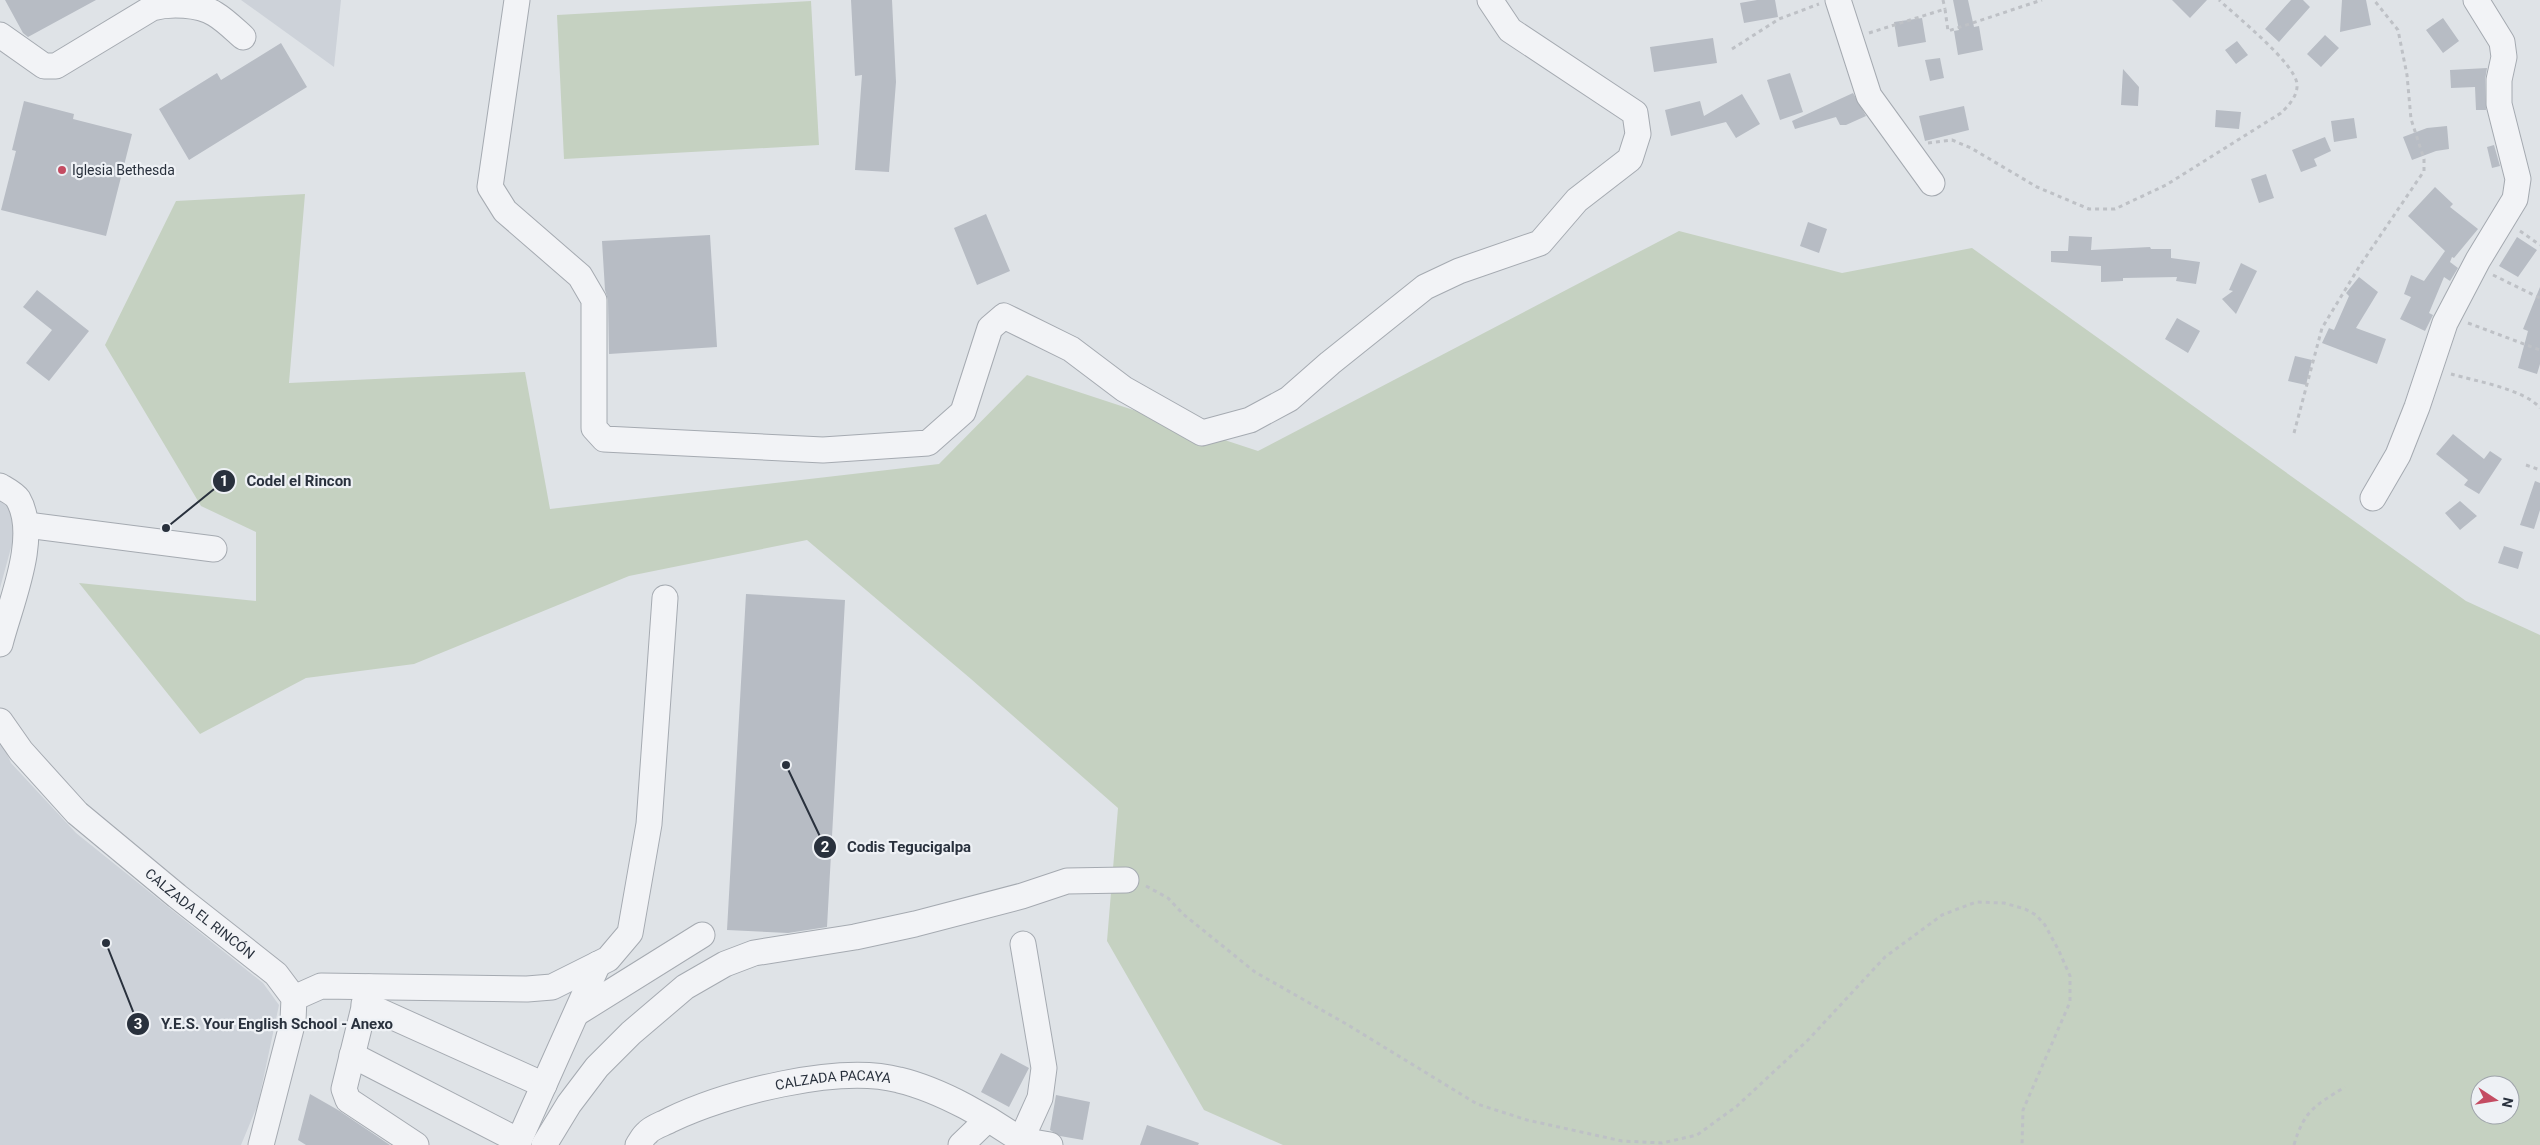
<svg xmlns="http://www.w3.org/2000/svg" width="2540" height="1145" font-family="Roboto,sans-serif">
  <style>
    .built { fill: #cdd2d9 }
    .green { fill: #c5d1c1; fill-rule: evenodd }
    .building { fill: #b7bcc4 }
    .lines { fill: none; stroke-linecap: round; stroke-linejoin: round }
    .minor-casing { stroke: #a5aab1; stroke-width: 27 }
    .path { stroke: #bec1c6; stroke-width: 3; stroke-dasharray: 4 4; stroke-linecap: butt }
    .minor { stroke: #f2f3f6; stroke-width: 25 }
    .poi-dot { fill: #c44c62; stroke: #eef1f5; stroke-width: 2 }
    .labels { text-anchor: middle; stroke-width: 4.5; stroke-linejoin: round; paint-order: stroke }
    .poi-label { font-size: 14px; fill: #29313d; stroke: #eef1f5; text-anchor: start }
    .street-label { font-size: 14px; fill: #29313d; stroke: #eef1f5 }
    .leader { fill: none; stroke: #29313d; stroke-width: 2 }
    .callout-dot { fill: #29313d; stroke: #eef1f5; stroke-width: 2 }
    .mark-label { font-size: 15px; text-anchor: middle; font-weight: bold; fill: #fff }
    .callout-label { font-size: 15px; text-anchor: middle; font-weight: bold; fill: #29313d; stroke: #eef1f5; stroke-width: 4.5; stroke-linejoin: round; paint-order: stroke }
  </style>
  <rect width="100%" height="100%" fill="#dfe3e7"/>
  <path class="built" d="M 241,0 L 341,0 L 334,67 Z
    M 0,499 L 11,508 L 17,526 L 0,588 Z
    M 0,738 L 11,763 L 76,833 L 263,983 L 279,1005 L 258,1104 L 241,1145 L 0,1145 Z"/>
  <path class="green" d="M 811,1 L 819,145 L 564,159 L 557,15 Z
    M 305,194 L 289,383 L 525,372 L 550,509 L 939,464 L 1027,375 L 1258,451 L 1679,231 L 1842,273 L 1972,248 L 2466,601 L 2540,635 L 2540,1145 L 1283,1145 L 1204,1110 L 1107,941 L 1118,808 L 971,679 L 807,540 L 629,576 L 414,664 L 306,678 L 200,734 L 79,583 L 256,601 L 256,532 L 201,506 L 105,345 L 176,201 ZM 2480,1085 L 2510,1085 L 2510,1115 L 2480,1115 Z"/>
  <path class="building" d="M 5,0 L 96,0 L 28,37 L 23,33 Z
    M 851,0 L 892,0 L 896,82 L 889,172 L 855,170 L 862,75 L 855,76 Z
    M 1757,0 L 1775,0 L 1778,17 L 1744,23 L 1740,3 Z
    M 1953,0 L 1968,0 L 1974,27 L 1979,26 L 1983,50 L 1958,55 L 1954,31 L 1959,30 Z
    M 2172,0 L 2207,0 L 2190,18 Z
    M 2291,0 L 2303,0 L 2310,7 L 2279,42 L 2265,29 Z
    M 2342,0 L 2366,0 L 2371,25 L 2340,32 Z
    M 1922,18 L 1926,42 L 1898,47 L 1894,22 Z
    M 2443,18 L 2459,41 L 2443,53 L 2426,30 Z
    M 2325,35 L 2339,48 L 2321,67 L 2307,54 Z
    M 1713,38 L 1717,63 L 1654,72 L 1650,47 Z
    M 2237,41 L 2248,55 L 2236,64 L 2225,50 Z
    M 281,43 L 307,87 L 189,160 L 159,109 L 217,73 L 221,80 Z
    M 1940,58 L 1944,78 L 1930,81 L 1925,60 Z
    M 2487,68 L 2485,80 L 2486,110 L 2476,110 L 2475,87 L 2451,88 L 2450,70 Z
    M 2123,69 L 2139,87 L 2138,106 L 2121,105 Z
    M 1790,73 L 1803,112 L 1780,120 L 1767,80 Z
    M 1853,93 L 1866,116 L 1846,125 L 1840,125 L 1836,117 L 1795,129 L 1792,121 Z
    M 1742,94 L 1760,124 L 1736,138 L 1726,122 L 1671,136 L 1665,110 L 1700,101 L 1704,116 Z
    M 24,101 L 74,114 L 73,119 L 132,134 L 106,236 L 1,210 L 16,151 L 12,150 Z
    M 1964,106 L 1969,130 L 1925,141 L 1919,116 Z
    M 2216,110 L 2241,112 L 2239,129 L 2215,127 Z
    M 2354,118 L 2357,138 L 2334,142 L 2331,121 Z
    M 2447,126 L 2449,149 L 2436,151 L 2412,160 L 2403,137 L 2427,128 Z
    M 2325,137 L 2331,151 L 2314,159 L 2317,166 L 2301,172 L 2292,150 Z
    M 2494,145 L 2500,166 L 2492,168 L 2487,147 Z
    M 2266,174 L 2274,198 L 2259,203 L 2251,179 Z
    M 2435,187 L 2453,204 L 2450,207 L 2478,229 L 2454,258 L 2452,257 L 2450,262 L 2458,268 L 2450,281 L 2444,277 L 2429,313 L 2433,315 L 2425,331 L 2400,319 L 2411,297 L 2404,294 L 2411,275 L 2424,281 L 2445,251 L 2408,216 Z
    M 986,214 L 1010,271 L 977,285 L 954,228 Z
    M 1808,222 L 1827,229 L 1819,253 L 1800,246 Z
    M 710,235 L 717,347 L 609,354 L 608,300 L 605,290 L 602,241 Z
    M 2069,236 L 2092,237 L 2091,250 L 2150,247 L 2151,249 L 2171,249 L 2171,258 L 2200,262 L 2196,284 L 2176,281 L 2177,277 L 2123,278 L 2123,281 L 2101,282 L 2101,266 L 2051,262 L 2051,251 L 2068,251 Z
    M 2517,237 L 2537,250 L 2518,277 L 2499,266 Z
    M 2241,263 L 2257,271 L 2236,314 L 2222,299 L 2233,291 L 2229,290 Z
    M 2359,277 L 2378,292 L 2356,328 L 2386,339 L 2377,364 L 2322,343 L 2329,328 L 2334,330 L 2349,296 L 2346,293 Z
    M 2540,287 L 2540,364 L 2537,374 L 2518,368 L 2528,331 L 2523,329 Z
    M 37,290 L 89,331 L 49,381 L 26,363 L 52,330 L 23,307 Z
    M 2177,318 L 2200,331 L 2188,353 L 2165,339 Z
    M 2295,356 L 2312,360 L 2306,385 L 2288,381 Z
    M 2453,434 L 2484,459 L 2490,451 L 2502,459 L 2479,494 L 2464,485 L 2468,480 L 2436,454 Z
    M 2535,481 L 2540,483 L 2540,510 L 2534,529 L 2520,525 Z
    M 2460,501 L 2477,516 L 2460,530 L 2445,513 Z
    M 2504,546 L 2523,552 L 2518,569 L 2498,563 Z
    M 746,594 L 845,600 L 827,927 L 788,933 L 727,930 Z
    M 1001,1053 L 1029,1068 L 1009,1107 L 981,1092 Z
    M 310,1094 L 338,1110 L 390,1145 L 306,1145 L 298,1140 Z
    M 1056,1095 L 1090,1102 L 1083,1140 L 1060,1136 L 1050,1130 Z
    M 1147,1125 L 1199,1143 L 1198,1145 L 1140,1145 Z"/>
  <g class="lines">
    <g class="minor-casing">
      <g id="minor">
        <path d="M 517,0 L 490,187 L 505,211 L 580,276 L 594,300 L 594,428 L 604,439 L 823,450 L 928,443 L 963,412 L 990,328 L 1004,316 L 1071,349 L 1124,389 L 1202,433 L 1250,420 L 1289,399 L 1330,363 L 1425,287 L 1459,271 L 1540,243 L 1577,200 L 1630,159 L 1638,134 L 1635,113 L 1510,30 L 1490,0"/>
        <path d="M 1838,0 L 1869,96 L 1932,183"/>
        <path d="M 0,35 L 44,66 L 56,66 L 152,8 C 170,3 199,4 215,14 C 225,20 234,29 243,37"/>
        <path d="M 0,486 C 5,489 15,494 18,499 C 40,537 10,604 0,644"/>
        <path d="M 2373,498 L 2398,455 L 2417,407 L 2445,323 L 2478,260 L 2515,199 L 2518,179 L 2499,104 L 2499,80 L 2504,57 L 2502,42 L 2476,0"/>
        <path d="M 27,525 L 214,549"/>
        <path id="s1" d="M 0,721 L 21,751 L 77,813 L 177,896 L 276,974 L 294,998 L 293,1021 L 261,1145"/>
        <path d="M 1023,944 L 1044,1068 L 1040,1098 L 1021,1140 L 1050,1145"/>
        <path d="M 369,987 L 344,1089 L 348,1100 L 416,1145"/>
        <path d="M 294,998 L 321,986 L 527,989 L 552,987 L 608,959 L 630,933 L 649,824 L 665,598"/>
        <path d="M 364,1004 L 544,1085"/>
        <path d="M 577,1013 L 702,935"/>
        <path d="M 352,1055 L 519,1141"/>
        <path d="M 517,1145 L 598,964"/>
        <path d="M 544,1145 L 569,1104 L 597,1067 L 631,1033 L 685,987 L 725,964 L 754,953 L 855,937 L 915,924 L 1022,896 L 1067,881 L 1126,880"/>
        <path id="s2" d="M 638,1145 C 641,1141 643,1136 647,1133 C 652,1127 663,1124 670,1120 C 726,1093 838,1064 899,1080 C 941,1090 992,1119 1027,1145"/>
        <path d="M 961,1145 L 987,1120"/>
      </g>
    </g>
    <path class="path" d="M 1943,0 L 1945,9
      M 1869,33 L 1945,9 L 1948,31 L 2042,0
      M 1732,49 L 1779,19 L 1819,4
      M 1928,143 L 1952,140 L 1971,148 L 2037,187 L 2089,209 L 2115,209 L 2166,185 L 2281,113 C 2288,106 2298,96 2297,84 C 2295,63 2236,16 2219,0
      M 2520,231 L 2540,245
      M 2493,275 L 2540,298
      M 2468,323 L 2540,350
      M 2451,374 C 2475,381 2524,389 2540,408
      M 2294,433 L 2322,328 L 2359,267 L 2424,171 L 2424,159 L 2411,119 L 2407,75 L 2398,30 L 2374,0
      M 2526,465 L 2540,470
      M 1146,886 L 1168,898 L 1183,914 L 1255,972 L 1348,1025 L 1477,1104 L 1527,1120 L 1622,1141 L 1662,1143 L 1697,1135 L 1737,1106 L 1808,1040 L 1885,957 L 1942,915 L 1976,902 L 2004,903 L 2025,909 L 2036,915 L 2045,925 L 2059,951 L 2070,976 L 2070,1002 L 2023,1110 L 2022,1145
      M 2294,1145 C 2304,1110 2316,1105 2345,1087"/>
    <use href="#minor" class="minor"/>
  </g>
  <circle class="poi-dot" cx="62" cy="170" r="5"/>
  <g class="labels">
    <g class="poi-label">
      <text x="72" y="175">Iglesia Bethesda</text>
    </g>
    <g class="street-label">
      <text dy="5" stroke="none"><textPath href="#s1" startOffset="279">CALZADA EL RINCÓN</textPath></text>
      <text dy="5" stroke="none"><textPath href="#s2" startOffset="211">CALZADA PACAYA</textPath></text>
    </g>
  </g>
  <path class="leader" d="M166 528L224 481M786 765L825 847M106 943L138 1024"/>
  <g class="callout-dot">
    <circle cx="166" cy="528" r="5"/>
    <circle cx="786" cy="765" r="5"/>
    <circle cx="106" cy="943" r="5"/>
    <circle cx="224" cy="481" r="12"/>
    <circle cx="825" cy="847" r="12"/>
    <circle cx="138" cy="1024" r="12"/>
  </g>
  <g class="mark-label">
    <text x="224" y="486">1</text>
    <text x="825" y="852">2</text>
    <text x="138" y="1029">3</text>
  </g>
  <g class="callout-label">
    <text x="299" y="486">Codel el Rincon</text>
    <text x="909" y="852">Codis Tegucigalpa</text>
    <text x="277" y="1029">Y.E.S. Your English School - Anexo</text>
  </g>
  <g transform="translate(2495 1100) rotate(102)"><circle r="24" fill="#eef1f5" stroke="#9fa4ab"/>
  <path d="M0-4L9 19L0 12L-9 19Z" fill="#c44c62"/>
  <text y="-8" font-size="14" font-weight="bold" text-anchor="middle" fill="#29313d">N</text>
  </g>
</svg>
